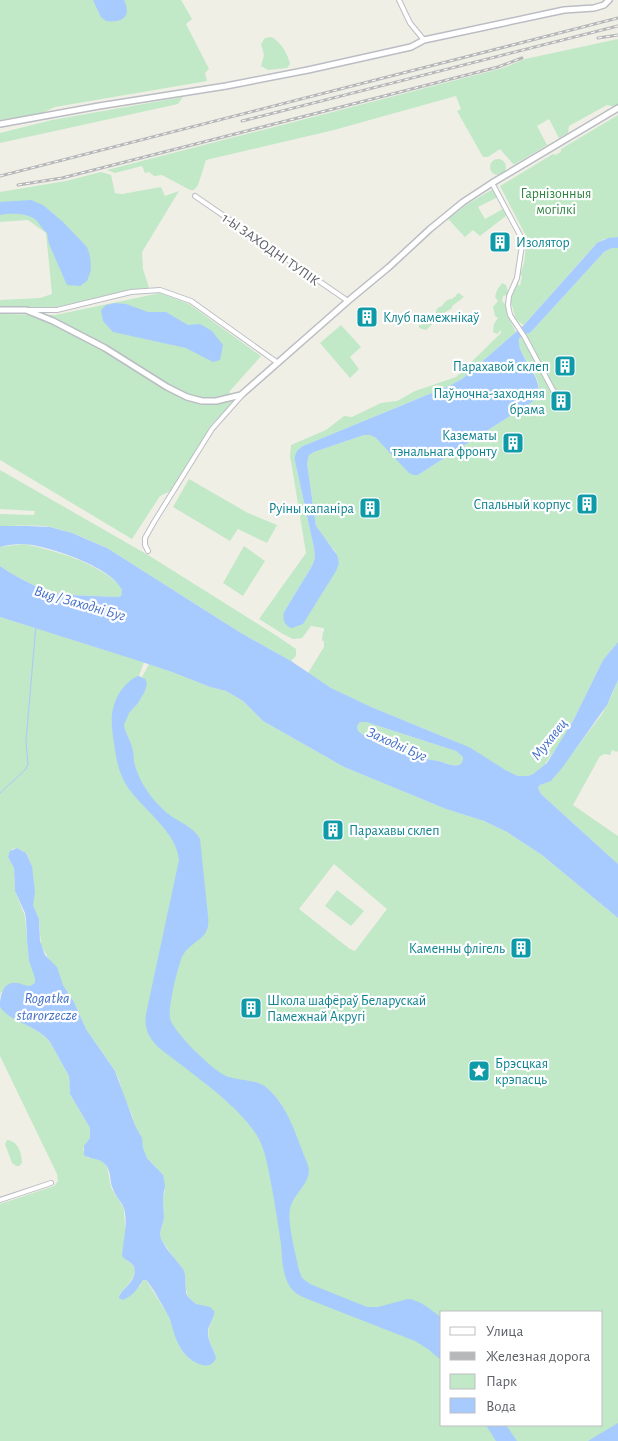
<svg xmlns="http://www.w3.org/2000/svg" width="618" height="1441" font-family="'Alegreya Sans',sans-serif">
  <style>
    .green { fill: #c1e8c7; fill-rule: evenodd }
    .water { fill: #a7cbff; fill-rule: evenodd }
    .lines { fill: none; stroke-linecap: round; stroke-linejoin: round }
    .stream { stroke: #a7cbff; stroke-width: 1 }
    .minor-casing { stroke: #bdbec5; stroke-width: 6 }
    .secondary-casing { stroke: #bbbdc4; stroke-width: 8 }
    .minor { stroke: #fff; stroke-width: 4 }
    .secondary { stroke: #fff; stroke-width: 5 }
    .rail-casing { stroke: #b6b7b8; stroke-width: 3 }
    .rail { stroke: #fff; stroke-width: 1; stroke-dasharray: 4; stroke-linecap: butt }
    .labels { text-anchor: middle; stroke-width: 4.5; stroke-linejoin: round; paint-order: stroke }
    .park-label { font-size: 14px; fill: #308241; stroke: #fff }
    .culture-label { font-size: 14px; fill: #0d838f; stroke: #fff; text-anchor: end }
    .street-label { font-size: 14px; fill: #5d6067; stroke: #fff }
    .water-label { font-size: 15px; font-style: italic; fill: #4370c8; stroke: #fff }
  </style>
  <rect width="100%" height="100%" fill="#f0efe6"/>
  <path class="green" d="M 0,0 L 181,0 L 192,19 L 186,24 L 209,69 L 205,73 L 207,81 L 55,107 L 42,113 L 0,120 Z
    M 272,37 C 282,44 287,52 290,64 L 287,68 L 268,70 L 261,66 L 264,55 L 261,44 L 265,38 Z
    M 618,39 L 618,106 L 616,107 L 607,105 L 569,126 L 568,133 L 559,138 L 549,119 L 537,126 L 547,145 L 515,164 L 513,164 L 500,149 L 488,157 L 483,157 L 457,111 L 461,109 L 456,96 L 334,130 L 206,160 L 198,185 L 194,190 L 190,190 L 162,175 L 154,176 L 149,172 L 145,173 L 142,166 L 115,173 L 107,170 L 503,68 L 525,59 Z
    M 183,97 L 178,104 L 0,143 L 0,133 L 52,120 Z
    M 618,115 L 618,237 L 604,239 L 594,246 L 524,325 C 514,320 515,315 512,306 C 510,300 509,305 510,298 C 511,293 514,288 517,283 L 520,286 L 522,276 L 520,275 L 524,263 L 527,238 L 500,186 L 553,154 L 555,155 L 561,152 L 561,149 Z
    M490 167a8 8 0 1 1 16 0a8 8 0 1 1-16 0Z
    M 101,172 L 111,175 L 115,193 L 122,194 L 161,187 L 165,196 L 179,191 L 142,252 L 143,269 L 149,288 L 130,290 L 57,307 L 0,307 L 0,300 L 40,298 L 52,294 L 46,233 L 28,220 L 0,222 L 0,192 L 66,181 Z
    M 493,189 L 498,197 L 478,207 L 485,219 L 503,209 L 506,216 L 480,236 L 473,230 L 465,237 L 448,219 L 466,205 Z
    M 612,248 L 618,248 L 618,642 L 603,660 L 573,721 L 560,743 L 543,767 L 533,774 L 528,776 L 518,776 L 512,774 L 454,741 L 356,701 L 331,688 L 308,673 L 324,647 L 324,642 L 322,640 L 323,632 L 324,631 L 324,628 L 311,626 L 302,638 L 293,639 L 283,634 L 259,619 L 306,553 L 291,461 L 290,458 L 291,445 L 326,430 L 344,416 L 352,417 L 381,403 L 397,401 L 415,391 L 456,377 L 501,333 L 501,330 L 497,334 L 493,332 L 494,324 L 498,318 L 495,316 L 493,307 L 498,301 L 495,297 L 497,290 L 502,283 L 506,285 L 508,291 L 507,295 L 503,296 L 502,301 L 506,305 L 507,315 L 516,332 L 462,379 L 449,386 L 303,446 C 298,450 294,454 295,461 L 314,548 L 315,558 L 312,566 L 284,612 L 339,563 L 335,551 L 322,536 L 316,526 L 307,463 L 309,455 L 314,452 L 364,435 L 370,435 L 376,438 L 418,475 L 532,402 C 534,399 537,395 538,391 C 543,375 516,355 519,339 C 523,333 526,335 531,332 L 604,252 Z
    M 160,293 L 189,304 L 261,356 L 229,392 L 236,399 L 211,425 L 175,489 L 160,496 L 132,539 L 0,460 L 0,314 L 55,315 Z
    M 459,293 L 464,297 L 452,306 L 452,308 L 444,313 L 426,330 L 419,328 L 419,325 L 422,325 L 425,320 L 429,319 L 436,313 C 436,309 438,307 442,306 C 444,303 448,298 453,299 L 453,297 L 455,297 L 456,295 Z
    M 341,325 L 361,347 L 350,357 L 359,369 L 350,378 L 320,343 Z
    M 0,470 L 148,555 L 277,636 L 296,649 L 296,656 L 291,661 L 241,633 L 107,548 C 87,539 66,529 44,526 C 29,525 14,526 0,526 L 0,514 L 34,515 L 35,511 L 0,509 Z
    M 189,479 L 248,513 L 277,525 L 267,543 L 238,529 L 230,541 L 173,507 Z
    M 24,544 C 60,552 93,561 121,586 L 122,590 L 121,596 L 117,597 C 101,596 85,596 69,595 C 43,592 21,580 0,566 L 0,547 Z
    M 244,546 L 265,561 L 243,596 L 223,583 Z
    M 0,617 L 144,662 L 139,676 L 142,677 L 149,664 L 172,672 L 210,687 L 226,691 L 243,701 L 263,721 L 344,767 L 446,809 L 484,821 L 507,832 L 542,855 L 618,918 L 618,1441 L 0,1441 L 0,1204 L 54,1186 L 58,1181 L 57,1174 L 0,1056 L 0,1007 L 14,1018 L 41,1033 L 50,1042 L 69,1076 L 70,1094 L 90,1128 L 90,1138 L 83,1149 L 88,1158 C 113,1159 106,1172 112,1189 C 115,1197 122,1202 124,1210 L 127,1261 C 145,1269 126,1287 119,1295 L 125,1299 L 140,1286 L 143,1280 L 146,1280 L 168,1315 L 178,1342 L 183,1352 L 191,1360 L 215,1354 C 208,1339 205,1333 214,1317 L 201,1306 L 196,1304 L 188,1297 L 186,1289 L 185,1274 L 161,1239 L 160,1233 L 164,1218 L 163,1198 L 165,1191 L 156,1167 L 147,1158 L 144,1153 L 140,1134 L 135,1125 L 132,1115 L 124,1098 L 119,1080 L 115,1071 L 86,1029 L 74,1002 L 63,985 L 41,945 L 39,919 L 33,905 L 32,866 L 26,853 L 17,848 L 12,849 L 8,857 L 14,868 L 15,891 L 25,916 L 27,941 L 29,961 L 35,975 L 35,983 L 31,986 L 25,986 L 1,992 L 0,996 ZM 334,864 L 387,909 L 355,951 L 350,949 L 299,909 ZM 442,1312 L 602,1312 L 602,1425 L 442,1425 Z
    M 618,680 L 618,750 L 617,752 L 612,750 L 610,755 L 605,754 L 600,756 L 573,805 L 618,836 L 618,864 L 541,794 L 538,788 L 540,785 L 553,779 L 602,714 L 612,695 Z
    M 360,722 L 366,722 L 456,751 L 463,757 C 463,772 447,763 438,761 C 428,759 418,758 407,755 C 391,751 372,742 358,731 L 357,726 Z
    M 337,890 L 364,911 L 351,926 L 325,906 Z
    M 7,1140 C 18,1141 22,1153 22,1163 L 19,1166 L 16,1166 L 12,1163 L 5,1144 Z"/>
  <path class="water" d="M 93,0 L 124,0 C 132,17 122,23 106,21 L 101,17 Z
    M 31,200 L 43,205 L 63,222 L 87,247 L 90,256 L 91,270 L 87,281 L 80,286 L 67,285 L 49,244 L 47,233 C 42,229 40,224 36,220 C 27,213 11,213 0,215 L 0,202 Z
    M 618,237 L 618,248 L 612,248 L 604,252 L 531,332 C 526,335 523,333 519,339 C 516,359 553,383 532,402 L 418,475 L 413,475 L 409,473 L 376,438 L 370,435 L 364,435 L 314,452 L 309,455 L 307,463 L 316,526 L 337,555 L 339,563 L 336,571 L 303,624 L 292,628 C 285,626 282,620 284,612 L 312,566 L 315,558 L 314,548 L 295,461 C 294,454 297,450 303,446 L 449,386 L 462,379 L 524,325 L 597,243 L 608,238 Z
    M 115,303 L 126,304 L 148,312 L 166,312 L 188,325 L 200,324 L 212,331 L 223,345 L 220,360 L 213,362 L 186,348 L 113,332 L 103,321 L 101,310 L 106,305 Z
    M 0,526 L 28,526 L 50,527 L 72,533 L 107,548 L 241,633 L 291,661 L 331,688 L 371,707 L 454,741 L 469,747 L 507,771 L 518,776 L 528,776 L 533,774 L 547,763 L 573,721 L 603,660 L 618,642 L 618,680 L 607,705 L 562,768 L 551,781 L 540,785 L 538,788 L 541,794 L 618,864 L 618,918 L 542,855 L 507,832 L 484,821 L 446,809 L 344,767 L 263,721 L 243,701 L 226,691 L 210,687 L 172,672 L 136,660 L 0,617 L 0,566 C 21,580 43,592 69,595 C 85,596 101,596 117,597 L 121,596 L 122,590 C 112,567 47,545 23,544 C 15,544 7,545 0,547 ZM 360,722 L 366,722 L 456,751 L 463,757 C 463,772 447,763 438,761 C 428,759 418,758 407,755 C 391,751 372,742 358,731 L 357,726 Z
    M 138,676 L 145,679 L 147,683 L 145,691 L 138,703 L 129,713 L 124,725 C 125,733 130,739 132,747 C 134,752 133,757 134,762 C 139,782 151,799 167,813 C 178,822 193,826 200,839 L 208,916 C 211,940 194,938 183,955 C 178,964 168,1007 170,1018 C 172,1031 212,1069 224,1075 C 238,1082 255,1078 267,1088 C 289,1107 297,1139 308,1165 C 313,1183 293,1192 290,1209 C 287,1223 296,1255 299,1270 L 302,1278 L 310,1284 L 367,1307 L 378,1307 L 408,1299 C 421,1300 432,1311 442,1318 L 442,1361 L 428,1349 L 415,1341 L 310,1300 C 302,1297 293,1293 289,1285 C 282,1273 282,1257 281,1244 C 278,1224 275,1204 271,1183 C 268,1168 266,1153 259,1139 C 241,1106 188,1071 158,1047 C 148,1037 144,1028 146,1014 L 179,860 C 177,831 140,808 125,783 C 118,770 116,757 114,743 C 112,730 110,717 114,705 C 117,694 127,680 138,676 Z
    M 17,848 L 26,853 L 32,866 L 35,892 L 33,905 L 39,919 L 40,941 L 45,955 L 57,967 L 63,985 L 74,1002 L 86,1029 L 115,1071 L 135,1125 L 142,1138 L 143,1148 L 147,1158 L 163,1175 L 165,1185 L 163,1198 L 164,1218 L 160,1233 L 161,1239 L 167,1249 L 183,1269 L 185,1274 L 186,1293 L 188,1297 L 196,1304 L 210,1307 L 214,1311 C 215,1319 209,1323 208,1331 C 207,1341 214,1349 216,1358 C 210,1373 191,1362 184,1353 C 176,1343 173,1329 169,1317 C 165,1310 152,1286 146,1280 L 143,1280 C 139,1288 131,1297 123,1300 L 119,1298 C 120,1289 138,1282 134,1267 C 133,1263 125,1260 122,1256 C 123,1242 129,1219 123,1206 C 120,1200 115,1196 113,1189 C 109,1181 112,1171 105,1164 C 98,1157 90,1160 84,1155 L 84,1146 L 90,1138 L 90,1128 L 70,1094 L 69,1076 L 50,1042 C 37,1025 11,1023 0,1007 C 0,995 3,981 18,983 C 23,984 26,986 30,986 L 35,983 L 35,978 L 29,961 L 27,941 L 26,919 L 25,913 L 15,891 L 14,868 L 8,857 L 10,851 Z
    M 618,1423 L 618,1441 L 588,1441 Z
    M 486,1425 L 506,1425 L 517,1441 L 496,1441 Z"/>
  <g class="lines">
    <path class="stream" d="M 0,793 L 25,770 L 28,765 L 26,741 L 36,625"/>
    <g class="minor-casing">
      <path id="minor" d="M 399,0 L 410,23 L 424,40
        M 492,183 L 520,235 L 522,245 L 517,278 L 509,296 L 508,305 L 510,315 L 524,336 L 555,394
        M 195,196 L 348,301
        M 29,310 L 57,310 L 131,292 L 160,290 L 191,301 L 278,363
        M 148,551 L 145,545 L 145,538 L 154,522 L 212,429 L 243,394
        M 0,1200 L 51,1183"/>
    </g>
    <g class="secondary-casing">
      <path id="secondary" d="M 0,124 L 99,106 L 226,86 L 308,70 L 411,47 L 424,40 L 564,10 L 594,8 L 604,5 L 609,0
        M 0,310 L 26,310 L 53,321 L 105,348 L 167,387 L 187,397 L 202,401 L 216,401 L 241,395 L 348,301 L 389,267 L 430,229 L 463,202 L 492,183 L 618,108"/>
    </g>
    <use href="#minor" class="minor"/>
    <use href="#secondary" class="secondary"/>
    <g class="rail-casing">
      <path id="rail" d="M 598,38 L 618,35
        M 242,121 L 618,26
        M 0,176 L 618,18
        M 18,185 L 62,178 L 498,67 L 522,58"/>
    </g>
    <use href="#rail" class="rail"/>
  </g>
  <defs>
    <g id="building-square" transform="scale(1.125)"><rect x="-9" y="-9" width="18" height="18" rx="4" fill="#0f9aa8" stroke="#fff"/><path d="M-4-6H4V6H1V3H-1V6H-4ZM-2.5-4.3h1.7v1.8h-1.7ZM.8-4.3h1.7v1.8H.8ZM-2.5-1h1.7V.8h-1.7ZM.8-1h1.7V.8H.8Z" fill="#fff"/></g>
    <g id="sight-square" transform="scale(1.125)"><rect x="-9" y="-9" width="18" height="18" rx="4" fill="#0f9aa8" stroke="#fff"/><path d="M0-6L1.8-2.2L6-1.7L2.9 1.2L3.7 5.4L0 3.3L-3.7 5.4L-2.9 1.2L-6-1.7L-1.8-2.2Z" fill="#fff"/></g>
  </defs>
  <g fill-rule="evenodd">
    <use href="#building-square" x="500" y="242"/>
    <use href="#building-square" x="367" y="317"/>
    <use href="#building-square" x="565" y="366"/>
    <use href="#building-square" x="561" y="401"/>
    <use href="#building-square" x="513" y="443"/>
    <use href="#building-square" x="587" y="504"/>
    <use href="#building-square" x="370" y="508"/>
    <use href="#building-square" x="333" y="830"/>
    <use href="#building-square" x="521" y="948"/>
    <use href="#building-square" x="251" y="1008"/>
    <use href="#sight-square" x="479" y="1071"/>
  </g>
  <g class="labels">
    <g class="park-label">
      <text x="556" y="198">Гарнізонныя<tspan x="556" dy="16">могілкі</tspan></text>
    </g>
    <g class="culture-label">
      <text x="516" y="247" text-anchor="start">Изолятор</text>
      <text x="383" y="322" text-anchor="start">Клуб памежнікаў</text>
      <text x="549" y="371">Парахавой склеп</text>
      <text x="545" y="398">Паўночна-заходняя<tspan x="545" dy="16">брама</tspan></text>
      <text x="497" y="440">Казематы<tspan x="497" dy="16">тэнальнага фронту</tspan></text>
      <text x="571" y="509">Спальный корпус</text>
      <text x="354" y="513">Руіны капаніра</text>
      <text x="349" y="835" text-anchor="start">Парахавы склеп</text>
      <text x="505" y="953">Каменны флігель</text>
      <text x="267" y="1005" text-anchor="start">Школа шафёраў Беларускай<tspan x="267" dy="16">Памежнай Акругі</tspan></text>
      <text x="495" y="1068" text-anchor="start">Брэсцкая<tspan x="495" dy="16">крэпасць</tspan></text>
    </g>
    <g class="street-label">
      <text transform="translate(271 249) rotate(35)" y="5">1-Ы ЗАХОДНІ ТУПІК</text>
    </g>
    <g class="water-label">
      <text transform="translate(80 603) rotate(16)" y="5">Bug / Заходні Буг</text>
      <text transform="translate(549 739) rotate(-51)" y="5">Мухавец</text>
      <text transform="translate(397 744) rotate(24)" y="5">Заходні Буг</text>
      <text x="47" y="1003">Rogatka<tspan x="47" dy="17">starorzecze</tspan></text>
    </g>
  </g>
  <rect x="440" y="1311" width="162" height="115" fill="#ffffff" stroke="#bebfc2"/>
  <rect x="450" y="1327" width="25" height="8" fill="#ffffff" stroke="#bebfc2"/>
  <text x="486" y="1336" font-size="15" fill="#5d6067">Улица</text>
  <rect x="450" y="1352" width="25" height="8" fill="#b6b7b8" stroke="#bebfc2"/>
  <text x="486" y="1361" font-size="15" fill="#5d6067">Железная дорога</text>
  <rect x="450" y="1374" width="25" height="15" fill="#c1e8c7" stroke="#bebfc2"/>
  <text x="486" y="1386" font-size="15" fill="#5d6067">Парк</text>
  <rect x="450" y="1398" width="25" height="15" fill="#a7cbff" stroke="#bebfc2"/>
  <text x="486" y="1411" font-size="15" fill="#5d6067">Вода</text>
</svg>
